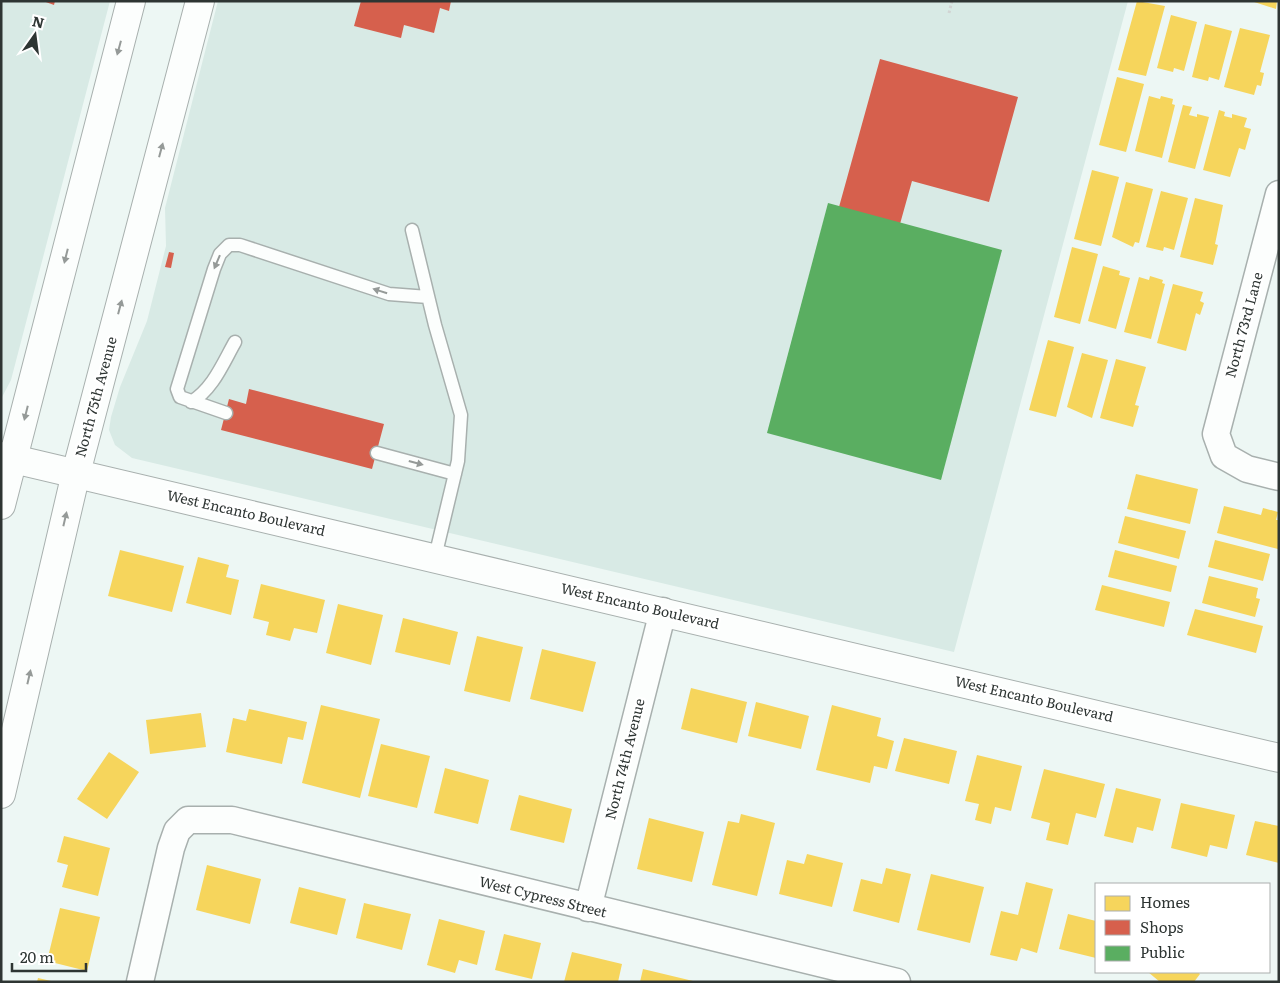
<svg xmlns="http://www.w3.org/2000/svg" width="1280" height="983" font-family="Literata,serif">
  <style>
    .built { fill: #d8eae5 }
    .homes { fill: #f6d55c }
    .shops { fill: #d6604d }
    .public { fill: #5aae61 }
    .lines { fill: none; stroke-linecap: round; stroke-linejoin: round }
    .service-casing { stroke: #a8b0ae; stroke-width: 15 }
    .minor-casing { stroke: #a8b0ae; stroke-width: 29 }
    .tertiary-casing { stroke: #a8b0ae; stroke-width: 30 }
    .secondary-casing { stroke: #a8b0ae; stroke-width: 30 }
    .path { stroke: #d1d4d3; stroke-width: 3; stroke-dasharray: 2.5 2.5; stroke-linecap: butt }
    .service { stroke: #fcfefd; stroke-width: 12 }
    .minor { stroke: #fcfefd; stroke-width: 26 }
    .tertiary { stroke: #fcfefd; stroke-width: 28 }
    .secondary { stroke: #fcfefd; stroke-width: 28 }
    .oneway { fill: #959a98 }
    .labels { text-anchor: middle; stroke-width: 5; stroke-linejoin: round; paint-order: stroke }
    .street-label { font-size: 14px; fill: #2e3533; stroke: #fff }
  </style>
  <rect width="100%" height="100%" fill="#edf7f4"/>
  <path class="built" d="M 1,1 L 110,1 L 11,380 L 1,399 Z
    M 218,1 L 1128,1 L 954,652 L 132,458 L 115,445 L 109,430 L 111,417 L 120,387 L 147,321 L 166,246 L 165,208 Z"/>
  <path class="homes" d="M 1137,1 L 1165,6 L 1146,76 L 1118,70 Z
    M 1251,1 L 1277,1 L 1276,9 Z
    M 1171,15 L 1197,22 L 1184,71 L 1174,68 L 1173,72 L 1157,68 Z
    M 1205,24 L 1232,31 L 1219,80 L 1209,77 L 1208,81 L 1192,77 Z
    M 1240,28 L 1270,35 L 1260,72 L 1264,73 L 1261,86 L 1257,85 L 1254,95 L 1224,87 Z
    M 1117,77 L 1144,84 L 1126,152 L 1099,145 Z
    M 1149,96 L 1160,99 L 1161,96 L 1173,99 L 1172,104 L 1175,105 L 1162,158 L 1135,151 Z
    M 1183,105 L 1192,107 L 1189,115 L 1197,117 L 1197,114 L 1209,117 L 1195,169 L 1168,162 Z
    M 1219,110 L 1225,112 L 1224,116 L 1232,118 L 1232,114 L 1247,118 L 1244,127 L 1251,129 L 1245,150 L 1239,148 L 1230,177 L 1203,170 Z
    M 1092,170 L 1119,177 L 1101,246 L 1074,239 Z
    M 1126,182 L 1153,189 L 1139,243 L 1135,242 L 1133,247 L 1112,237 Z
    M 1161,191 L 1188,198 L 1174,250 L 1164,247 L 1163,251 L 1146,247 Z
    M 1195,198 L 1223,205 L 1215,244 L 1218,245 L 1213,265 L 1180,257 Z
    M 1072,247 L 1098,254 L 1080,324 L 1054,317 Z
    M 1103,266 L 1120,271 L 1119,275 L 1130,278 L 1116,329 L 1088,321 Z
    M 1150,276 L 1163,280 L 1162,283 L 1165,284 L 1151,339 L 1124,332 L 1139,277 L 1149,280 Z
    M 1173,284 L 1203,292 L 1200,301 L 1204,303 L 1200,315 L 1196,313 L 1186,351 L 1157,343 Z
    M 1048,340 L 1074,347 L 1056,417 L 1029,410 Z
    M 1082,353 L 1108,360 L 1092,418 L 1067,407 Z
    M 1116,359 L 1146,367 L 1135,405 L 1139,406 L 1133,427 L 1100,418 Z
    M 1136,474 L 1198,489 L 1190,524 L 1127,509 Z
    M 1224,506 L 1261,515 L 1263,508 L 1278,512 L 1276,520 L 1279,520 L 1278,549 L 1217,533 Z
    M 1125,516 L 1186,531 L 1179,559 L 1118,543 Z
    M 1215,540 L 1270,554 L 1263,581 L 1208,567 Z
    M 120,550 L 184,566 L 172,612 L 108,596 Z
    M 1115,550 L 1177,566 L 1171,592 L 1108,577 Z
    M 198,557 L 229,565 L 226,577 L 239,580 L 231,615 L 186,603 Z
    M 1209,576 L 1258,588 L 1256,598 L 1260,599 L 1255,617 L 1202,603 Z
    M 261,584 L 325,600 L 317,633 L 294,628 L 290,641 L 266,635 L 269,622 L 253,618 Z
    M 1102,585 L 1170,602 L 1164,627 L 1095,610 Z
    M 338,604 L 383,615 L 371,665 L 326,653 Z
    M 1195,609 L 1263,626 L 1256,653 L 1187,635 Z
    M 403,618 L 458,632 L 450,665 L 395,652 Z
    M 477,636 L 523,647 L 510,702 L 464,691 Z
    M 542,649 L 596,662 L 583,712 L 530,699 Z
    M 691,688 L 747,702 L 737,743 L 681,729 Z
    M 756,702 L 809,716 L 801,749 L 748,736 Z
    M 321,705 L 380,719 L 360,798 L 302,783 Z
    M 832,705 L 881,718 L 877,736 L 894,741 L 887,769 L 874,766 L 870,783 L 816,770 Z
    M 249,709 L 307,722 L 303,740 L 288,737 L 282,764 L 226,752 L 233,718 L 246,721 Z
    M 201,713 L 206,747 L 150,754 L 146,720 Z
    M 904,738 L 957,751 L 949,784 L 895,771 Z
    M 381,744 L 430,756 L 417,808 L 368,796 Z
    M 109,752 L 139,772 L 107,819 L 77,799 Z
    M 977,755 L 1022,766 L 1011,811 L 995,807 L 991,824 L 975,820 L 979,804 L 965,801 Z
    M 445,768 L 489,780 L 478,824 L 434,813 Z
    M 1044,769 L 1105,784 L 1096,818 L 1076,813 L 1068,845 L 1046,840 L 1050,823 L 1031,818 Z
    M 1116,788 L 1161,799 L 1153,831 L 1137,827 L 1133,843 L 1104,836 Z
    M 519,795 L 572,809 L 564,843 L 510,830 Z
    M 1181,803 L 1235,815 L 1227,849 L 1210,845 L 1207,857 L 1171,848 Z
    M 741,814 L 775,823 L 757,896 L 712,885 L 728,821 L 739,823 Z
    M 649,818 L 704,832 L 692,882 L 637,869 Z
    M 1255,821 L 1279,826 L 1279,863 L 1246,855 Z
    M 64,836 L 110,848 L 98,896 L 62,887 L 68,865 L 57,862 Z
    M 807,854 L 843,863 L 832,907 L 779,894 L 787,860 L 804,864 Z
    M 207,865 L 261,879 L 250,924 L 196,910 Z
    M 886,868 L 911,874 L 899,923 L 853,911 L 861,879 L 882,884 Z
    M 931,874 L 984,887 L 970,943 L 917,930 Z
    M 1026,882 L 1053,889 L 1037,953 L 1021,948 L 1017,961 L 990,955 L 1001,911 L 1018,915 Z
    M 299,887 L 346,899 L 337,935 L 290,923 Z
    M 364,903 L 411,914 L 402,950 L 356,938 Z
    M 60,908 L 100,917 L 87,971 L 47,961 Z
    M 1068,914 L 1096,921 L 1096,958 L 1059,949 Z
    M 439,919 L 485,931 L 477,965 L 459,960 L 455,973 L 427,965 Z
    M 504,934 L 541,943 L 532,979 L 495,970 Z
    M 572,952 L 622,964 L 618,982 L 564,982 Z
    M 643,969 L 693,981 L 693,982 L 640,982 Z
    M 1148,972 L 1198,972 L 1200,974 L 1194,982 L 1160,982 Z
    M 38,978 L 51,981 L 51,982 L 37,982 Z"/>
  <path class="shops" d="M 43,1 L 55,1 L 54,5 Z
    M 361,1 L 451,1 L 449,11 L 440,8 L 434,33 L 404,25 L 401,38 L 354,26 Z
    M 880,59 L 1018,97 L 989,202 L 912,181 L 900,224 L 839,207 Z
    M 169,252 L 174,253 L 171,268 L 165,267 Z
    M 249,389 L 384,424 L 372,469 L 221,430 L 229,399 L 246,404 Z"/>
  <path class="public" d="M 828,203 L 1002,250 L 941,480 L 767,433 Z"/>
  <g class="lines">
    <g class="service-casing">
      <path id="service" d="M 412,230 L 435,325 L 461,415 L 458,461 L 435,557
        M 191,402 C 213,389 223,363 235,342
        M 226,413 L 180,397 L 177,389 L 214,269 L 220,254 L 229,245 L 240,245 L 389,294 L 428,297
        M 377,453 L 455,474"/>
    </g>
    <g class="minor-casing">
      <path id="minor" d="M 1279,194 L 1216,434 L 1224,456 L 1247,469 L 1279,477
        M 588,908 L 663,611
        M 140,982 L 171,848 L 177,831 L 188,820 L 232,820 L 897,982"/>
    </g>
    <g class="tertiary-casing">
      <path id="tertiary" d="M 1,456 L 1279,758"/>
    </g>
    <g class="secondary-casing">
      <path id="secondary" d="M 1,505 L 131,1
        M 1,794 L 76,473 L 200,1"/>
    </g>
    <path class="path" d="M 949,13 L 952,1"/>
    <use href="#service" class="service"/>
    <use href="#minor" class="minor"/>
    <use href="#tertiary" class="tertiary"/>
    <use href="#secondary" class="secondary"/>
  </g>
  <defs><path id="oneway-solid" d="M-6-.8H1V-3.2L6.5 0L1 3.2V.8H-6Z" transform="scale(1.25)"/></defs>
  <g class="oneway">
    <use href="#oneway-solid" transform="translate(119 48) rotate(105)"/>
    <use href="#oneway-solid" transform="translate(161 150) rotate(-75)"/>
    <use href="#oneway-solid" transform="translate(66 256) rotate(104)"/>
    <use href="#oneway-solid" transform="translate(217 262) rotate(113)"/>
    <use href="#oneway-solid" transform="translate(380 291) rotate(-162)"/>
    <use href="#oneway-solid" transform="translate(120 307) rotate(-75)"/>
    <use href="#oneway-solid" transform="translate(26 413) rotate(104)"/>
    <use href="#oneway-solid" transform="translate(416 463) rotate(15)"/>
    <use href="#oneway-solid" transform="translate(65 519) rotate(-77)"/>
    <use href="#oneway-solid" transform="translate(29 677) rotate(-77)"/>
  </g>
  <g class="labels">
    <g class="street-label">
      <text transform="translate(1244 325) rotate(-75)" y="5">North 73rd Lane</text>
      <text transform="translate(96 397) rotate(-75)" y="5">North 75th Avenue</text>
      <text transform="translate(246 513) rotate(13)" y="5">West Encanto Boulevard</text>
      <text transform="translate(640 606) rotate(13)" y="5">West Encanto Boulevard</text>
      <text transform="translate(1034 699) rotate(13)" y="5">West Encanto Boulevard</text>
      <text transform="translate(625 759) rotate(-76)" y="5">North 74th Avenue</text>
      <text transform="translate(543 897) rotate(14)" y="5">West Cypress Street</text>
    </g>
  </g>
  <rect width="1280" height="983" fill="none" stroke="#2e3533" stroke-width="5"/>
  <rect x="1095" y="883" width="175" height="90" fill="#ffffff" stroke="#abaead"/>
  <rect x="1105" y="896" width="25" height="15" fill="#f6d55c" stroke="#abaead"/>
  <text x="1140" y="908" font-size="15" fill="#2e3533">Homes</text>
  <rect x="1105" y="920" width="25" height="15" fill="#d6604d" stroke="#abaead"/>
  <text x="1140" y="933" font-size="15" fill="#2e3533">Shops</text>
  <rect x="1105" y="946" width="25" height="15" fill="#5aae61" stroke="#abaead"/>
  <text x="1140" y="958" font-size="15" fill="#2e3533">Public</text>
  <g transform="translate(35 35) rotate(14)" stroke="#ffffff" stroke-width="4" paint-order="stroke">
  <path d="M0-4L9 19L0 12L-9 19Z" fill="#2e3533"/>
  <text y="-8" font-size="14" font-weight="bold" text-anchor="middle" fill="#2e3533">N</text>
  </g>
  <path d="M12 963v8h74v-8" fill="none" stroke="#2e3533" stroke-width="2.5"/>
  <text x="20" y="963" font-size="15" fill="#2e3533" stroke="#ffffff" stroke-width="4" paint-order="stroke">20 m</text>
</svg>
